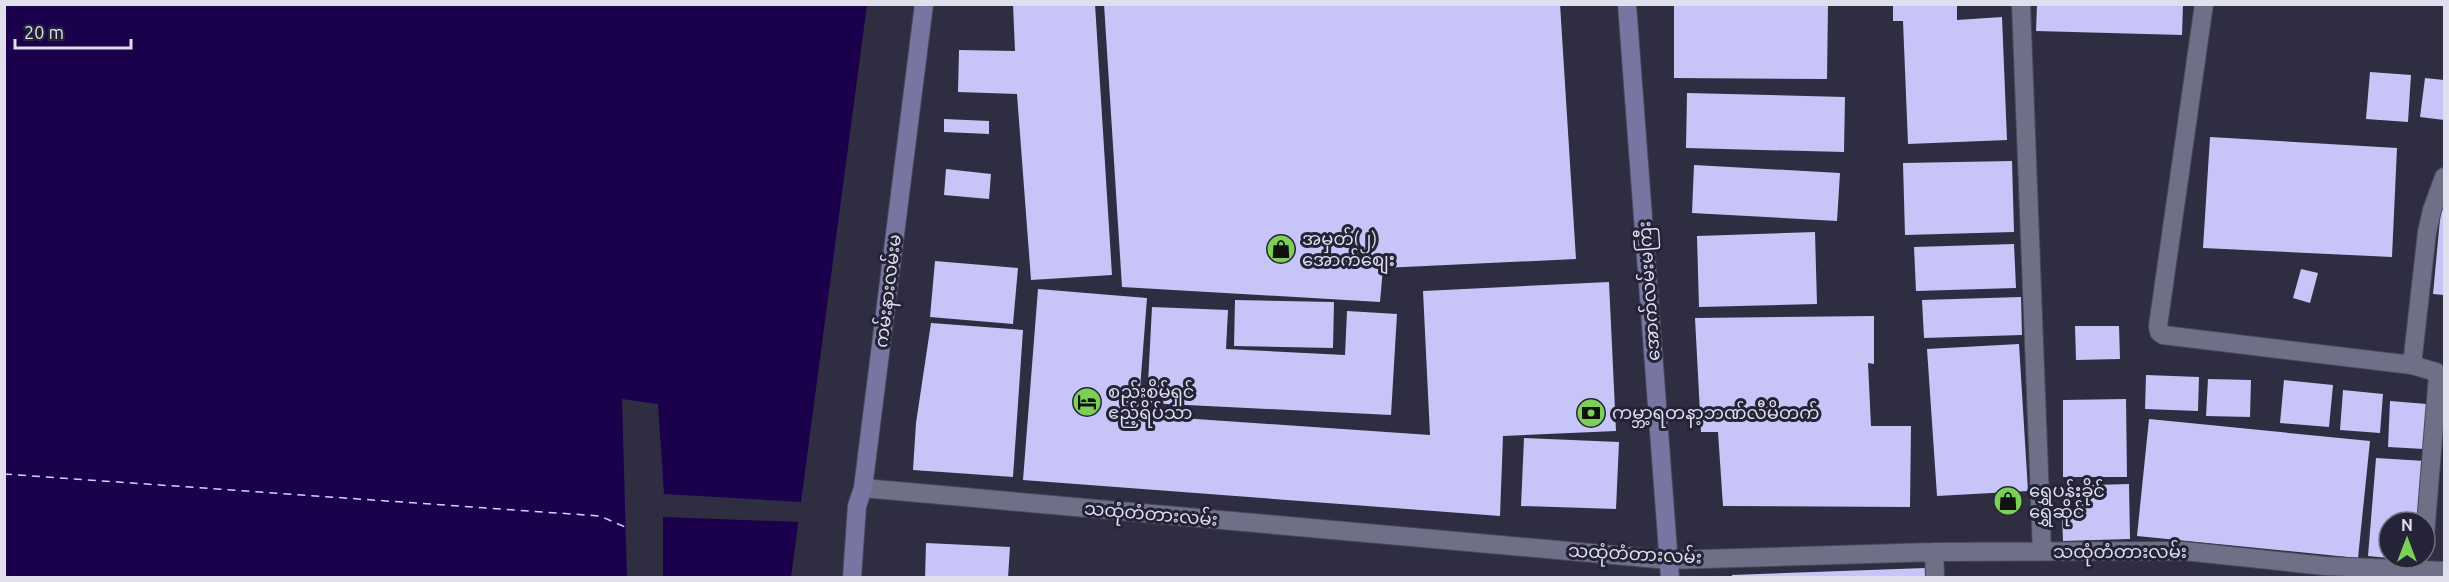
<svg xmlns="http://www.w3.org/2000/svg" width="2449" height="582" font-family="Ubuntu,'Noto Sans Myanmar',sans-serif">
  <style>
    .water { fill: #1b014b }
    .pier { fill: #2f2d42 }
    .lines { fill: none; stroke-linecap: round; stroke-linejoin: round }
    .ferry { stroke: #d5d2fe; stroke-width: 1.5; stroke-dasharray: 8 6; stroke-linecap: butt }
    .building { fill: #c7c4f7 }
    .street-casing { stroke: #4b4a5b; stroke-width: 20 }
    .secondary-casing { stroke: #4b4a5b; stroke-width: 20 }
    .street { stroke: #706f88; stroke-width: 18 }
    .secondary { stroke: #7975a2; stroke-width: 18 }
    .labels { text-anchor: middle; stroke-width: 6; stroke-linejoin: round; paint-order: stroke }
    .poi-label { font-size: 18px; fill: #dfdfed; stroke: #252338; text-anchor: start }
    .street-label { font-size: 18px; fill: #dfdfed; stroke: #252338 }
  </style>
  <rect width="100%" height="100%" fill="#2f2d42"/>
  <path class="water" d="M 4,5 L 867,5 L 791,577 L 5,577 Z"/>
  <path class="pier" d="M 622,399 L 658,404 L 664,494 L 801,502 L 804,503 L 802,522 L 663,517 L 663,577 L 627,577 Z"/>
  <g class="lines">
    <path class="ferry" d="M 4,474 L 600,516 L 625,527"/>
  </g>
  <path class="building" d="M 1013,4 L 1095,4 L 1112,275 L 1031,280 L 1017,94 L 958,92 L 959,50 L 1015,51 Z
    M 1104,4 L 1560,4 L 1576,259 L 1383,268 L 1380,302 L 1122,287 Z
    M 1674,4 L 1828,4 L 1827,79 L 1674,78 Z
    M 1893,4 L 1957,4 L 1957,20 L 2002,17 L 2007,140 L 1908,144 L 1903,21 L 1893,21 Z
    M 2037,4 L 2183,4 L 2182,35 L 2036,31 Z
    M 2370,72 L 2411,75 L 2408,122 L 2366,119 Z
    M 2425,78 L 2444,80 L 2444,120 L 2420,117 Z
    M 1687,93 L 1845,97 L 1844,152 L 1686,148 Z
    M 944,119 L 989,121 L 989,134 L 944,132 Z
    M 2210,137 L 2397,148 L 2392,257 L 2203,248 Z
    M 2012,161 L 2014,232 L 1905,235 L 1903,163 Z
    M 1694,165 L 1840,173 L 1837,221 L 1692,213 Z
    M 946,169 L 991,174 L 989,199 L 944,195 Z
    M 2443,187 L 2444,187 L 2444,295 L 2433,294 Z
    M 1815,232 L 1817,304 L 1699,307 L 1697,236 Z
    M 2014,244 L 2016,288 L 1916,291 L 1914,247 Z
    M 935,261 L 1018,268 L 1013,324 L 930,317 Z
    M 2301,269 L 2318,273 L 2310,303 L 2293,298 Z
    M 1609,282 L 1616,431 L 1503,436 L 1500,516 L 1023,480 L 1038,289 L 1147,298 L 1138,415 L 1430,435 L 1423,291 Z
    M 2021,297 L 2022,335 L 1924,338 L 1922,300 Z
    M 1235,300 L 1334,302 L 1333,348 L 1234,346 Z
    M 1152,307 L 1228,310 L 1226,349 L 1345,355 L 1347,311 L 1397,314 L 1391,415 L 1147,403 Z
    M 1874,316 L 1874,364 L 1868,363 L 1871,426 L 1911,426 L 1910,507 L 1723,506 L 1718,432 L 1701,432 L 1695,318 Z
    M 931,323 L 1023,330 L 1013,477 L 913,470 L 916,423 Z
    M 2075,326 L 2119,326 L 2120,359 L 2076,360 Z
    M 2019,344 L 2028,491 L 1937,496 L 1927,349 Z
    M 2146,375 L 2199,377 L 2198,411 L 2145,409 Z
    M 2208,379 L 2251,380 L 2250,417 L 2206,416 Z
    M 2284,380 L 2333,385 L 2329,427 L 2280,423 Z
    M 2343,390 L 2383,394 L 2380,433 L 2340,430 Z
    M 2126,399 L 2127,477 L 2063,477 L 2063,400 Z
    M 2390,401 L 2427,404 L 2424,449 L 2388,447 Z
    M 2149,419 L 2370,441 L 2358,558 L 2137,536 Z
    M 1524,438 L 1619,442 L 1616,509 L 1521,506 Z
    M 2376,458 L 2425,461 L 2420,522 L 2389,522 L 2389,558 L 2368,556 Z
    M 2129,484 L 2130,539 L 2063,541 L 2061,486 Z
    M 926,543 L 1010,547 L 1008,578 L 925,578 Z
    M 1926,568 L 1927,578 L 1732,578 L 1732,575 Z"/>
  <g class="lines">
    <g class="street-casing">
      <path id="street" d="M 2021,4 L 2042,551
        M 2204,4 L 2158,326 L 2159,332 L 2163,335 L 2412,365 L 2436,372 L 2438,375 L 2425,536
        M 2412,365 L 2427,232 L 2432,210 L 2444,177
        M 863,488 L 1669,560 L 1934,552 L 2184,551 L 2325,566 L 2444,571
        M 1934,552 L 1935,578"/>
    </g>
    <g class="secondary-casing">
      <path id="secondary" d="M 1627,4 L 1670,578
        M 852,578 L 857,506 L 863,488 L 924,4"/>
    </g>
    <use href="#street" class="street"/>
    <use href="#secondary" class="secondary"/>
  </g>
  <defs>
    <g id="shop-disc" transform="scale(1.5)"><circle r="9.5" fill="#7ad156" stroke="#252338"/><path d="M-5-2.5h2.3a2.7 3.5 0 0 1 5.4 0H5L5.5 6h-11ZM-1.5-2.5h3a1.5 2.3 0 0 0-3 0Z" fill="#111"/></g>
    <g id="hotel-disc" transform="scale(1.5)"><circle r="9.5" fill="#7ad156" stroke="#252338"/><path d="M-6-4.5h1.5V1H6V5H4.5V3h-9V5H-6ZM-4 0a1.8 1.8 0 1 1 3.6 0ZM.5 0V-2.5h3Q6-2.5 6 0Z" fill="#111"/></g>
    <g id="bank-disc" transform="scale(1.5)"><circle r="9.5" fill="#7ad156" stroke="#252338"/><path d="M-6-4H6V4H-6ZM0-2.3a2.3 2.3 0 1 0 0 4.6a2.3 2.3 0 1 0 0-4.6Z" fill="#111"/></g>
  </defs>
  <g fill-rule="evenodd">
    <use href="#shop-disc" x="1281" y="249"/>
    <use href="#hotel-disc" x="1087" y="402"/>
    <use href="#bank-disc" x="1591" y="413"/>
    <use href="#shop-disc" x="2008" y="501"/>
  </g>
  <g class="labels">
    <g class="poi-label">
      <text x="1302" y="245">အမှတ်(၂)<tspan x="1302" dy="21">အောက်စျေး</tspan></text>
      <text x="1108" y="398">စည်းစိမ်ရှင်<tspan x="1108" dy="21">ဧည့်ရိပ်သာ</tspan></text>
      <text x="1612" y="419">ကမ္ဘာ့ရတနာ့ဘဏ်လီမိတက်</text>
      <text x="2029" y="497">ရွှေပန်းခိုင်<tspan x="2029" dy="21">ရွှေဆိုင်</tspan></text>
    </g>
    <g class="street-label">
      <text transform="translate(888 291) rotate(-83)" y="6">ကမ်းနားလမ်းမ</text>
      <text transform="translate(1649 291) rotate(-94)" y="6">အောက်လမ်းမကြီး</text>
      <text transform="translate(1151 514) rotate(5)" y="6">သထုံတံတားလမ်း</text>
      <text x="2120" y="558">သထုံတံတားလမ်း</text>
      <text transform="translate(1635 554) rotate(3)" y="6">သထုံတံတားလမ်း</text>
    </g>
  </g>
  <rect width="2449" height="582" fill="none" stroke="#dfdfed" stroke-width="12"/>
  <g transform="translate(2407 540)"><circle r="28" fill="#252338" stroke="#6f6e80" stroke-width="1.5"/>
  <path d="M0-4.5L10 22L0 15L-10 22Z" fill="#7ad156"/>
  <text y="-9" font-size="16" font-weight="bold" text-anchor="middle" fill="#dfdfed">N</text>
  </g>
  <path d="M15 39v9h116v-9" fill="none" stroke="#dfdfed" stroke-width="3"/>
  <text x="24" y="39" font-size="18" fill="#dfdfed" stroke="#252338" stroke-width="4.5" paint-order="stroke">20 m</text>
</svg>
